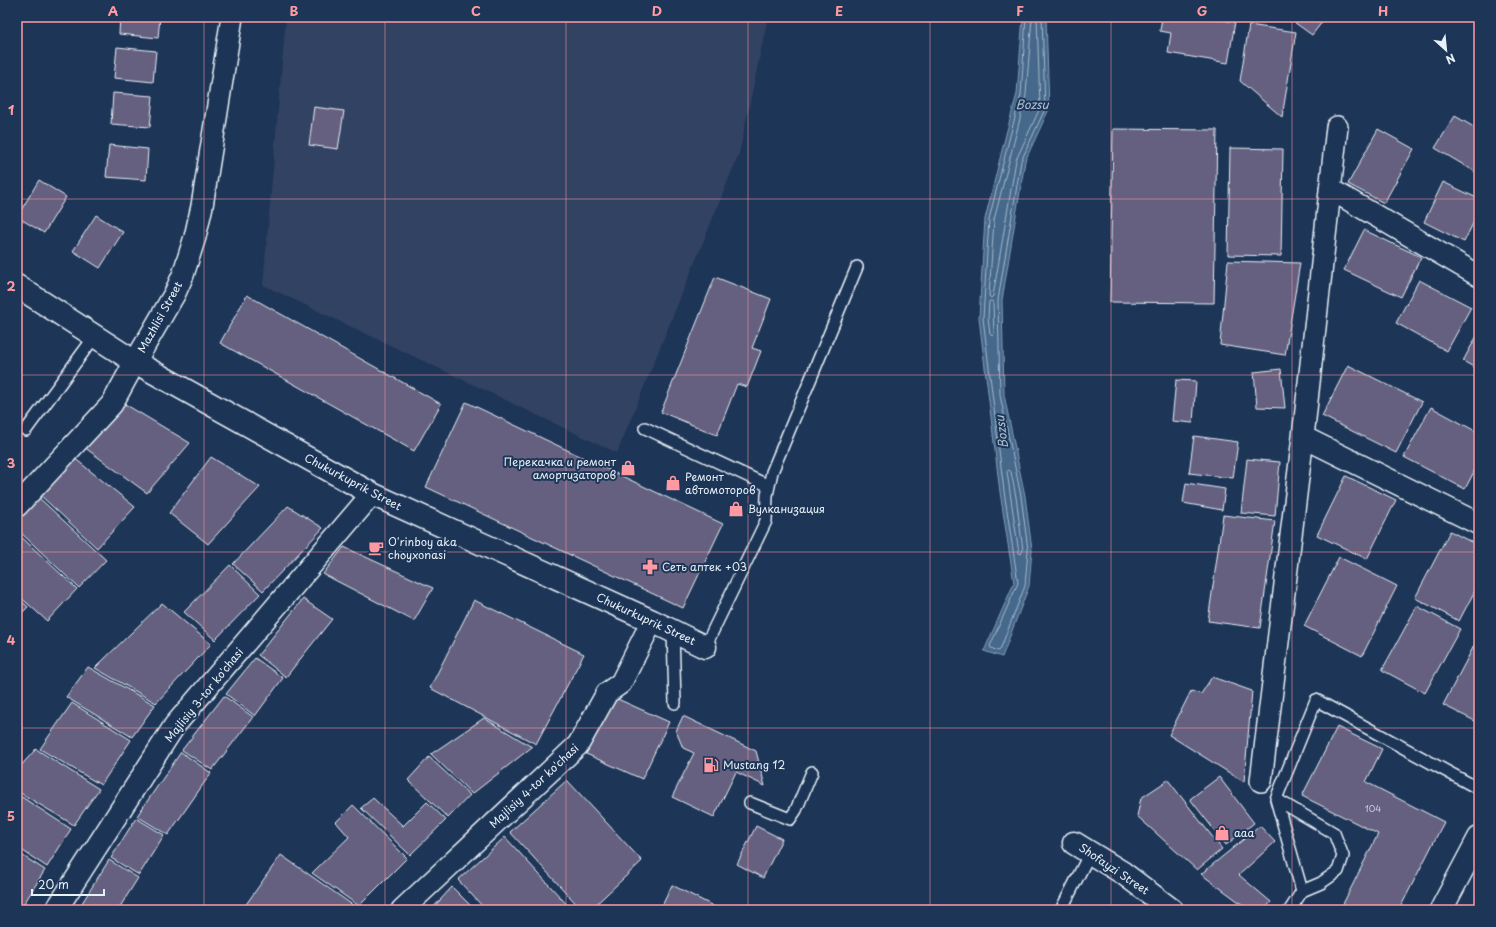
<svg xmlns="http://www.w3.org/2000/svg" width="1496" height="927" font-family="'Playpen Sans',sans-serif">
  <style>
    .built { fill: #334263 }
    .water { fill: #45678b; stroke: #869eb7 }
    .lines { fill: none; stroke-linecap: round; stroke-linejoin: round }
    .shore { stroke: #a7bacc; stroke-width: 1 }
    .building { fill: #65617f; stroke: #e8f1f8 }
    .lane-casing { stroke: #e8f1f8; stroke-width: 14 }
    .street-casing { stroke: #e8f1f8; stroke-width: 24 }
    .secondary-casing { stroke: #e8f1f8; stroke-width: 25 }
    .lane { stroke: #1d3557; stroke-width: 11 }
    .street { stroke: #1d3557; stroke-width: 21 }
    .secondary { stroke: #1d3557; stroke-width: 22 }
    .grid { fill: none; stroke: #ff9aa2; stroke-width: 1; stroke-opacity: 0.55 }
    .labels { text-anchor: middle; stroke-width: 4; stroke-linejoin: round; paint-order: stroke }
    .number-label { font-size: 9px; fill: #c7cdda }
    .street-label { font-size: 11px; fill: #e8f1f8; stroke: #1d3557 }
    .poi-label { font-size: 11px; fill: #e8f1f8; stroke: #1d3557; text-anchor: start }
    .water-label { font-size: 12px; font-style: italic; fill: #afc1d2; stroke: #1d3557 }
    .neatline { fill: none; stroke: #ff9aa2; stroke-width: 1.5 }
    .grid-label { font-size: 13px; text-anchor: middle; font-weight: bold; fill: #ff9aa2 }
  </style>
  <rect width="100%" height="100%" fill="#1d3557"/>
  <filter id="ink" filterUnits="userSpaceOnUse"><feTurbulence type="fractalNoise" baseFrequency=".025" numOctaves="2"/><feDisplacementMap in="SourceGraphic" scale="8" xChannelSelector="R" yChannelSelector="G"/><feConvolveMatrix kernelMatrix="1 2 1 2 8 2 1 2 1" color-interpolation-filters="sRGB"/></filter>
  <g filter="url(#ink)">
    <path class="built" d="M 286,17 L 768,17 L 739,154 L 617,453 L 263,285 Z"/>
    <path class="water" d="M 1023,17 L 1046,17 L 1049,109 L 1025,161 L 1002,300 L 1004,395 L 1025,496 L 1032,550 L 1029,586 L 1002,657 L 984,651 L 1014,583 L 1000,492 L 979,318 L 985,219 L 1006,134 L 1017,94 Z"/>
    <g class="lines">
      <path class="shore" d="M 1026,17 L 1021,95 L 1010,136 L 989,219 L 983,318 L 1004,491 L 1018,583 L 990,646 L 991,648 L 998,651 L 1000,650 L 1025,586 L 1028,550 L 1021,496 L 1000,395 L 998,300 L 1021,161 L 1045,109 L 1042,17
        M 1032,17 L 1026,95 L 994,220 L 989,296 L 991,298 L 993,296 L 1016,160 L 1040,108 L 1037,17
        M 991,301 L 993,302 L 994,334 L 992,336 L 990,334 L 988,318 L 989,302 Z
        M 1009,470 L 1011,472 L 1016,497 L 1023,550 L 1021,554 L 1019,553 L 1007,472 Z"/>
    </g>
    <path class="building" d="M 120,17 L 160,17 L 158,38 L 119,34 Z
      M 1162,17 L 1202,17 L 1235,22 L 1228,63 L 1168,53 L 1171,33 L 1160,31 Z
      M 1287,17 L 1326,17 L 1312,35 Z
      M 1413,17 L 1426,17 L 1418,23 Z
      M 1249,25 L 1296,32 L 1282,117 L 1240,81 Z
      M 117,47 L 156,51 L 153,82 L 114,78 Z
      M 113,93 L 153,96 L 150,127 L 111,124 Z
      M 314,107 L 344,111 L 338,149 L 309,145 Z
      M 1455,116 L 1479,130 L 1479,174 L 1435,148 Z
      M 1113,129 L 1217,130 L 1214,303 L 1110,302 Z
      M 1378,129 L 1414,149 L 1384,203 L 1348,184 Z
      M 109,145 L 148,149 L 146,180 L 106,177 Z
      M 1230,148 L 1283,149 L 1281,256 L 1228,255 Z
      M 39,180 L 66,197 L 44,233 L 17,217 Z
      M 1443,182 L 1479,199 L 1479,211 L 1464,242 L 1424,222 Z
      M 96,215 L 123,232 L 100,268 L 73,251 Z
      M 1364,230 L 1421,257 L 1401,297 L 1344,270 Z
      M 1228,261 L 1300,263 L 1285,355 L 1220,345 Z
      M 715,277 L 771,299 L 752,348 L 761,351 L 747,387 L 737,384 L 717,435 L 661,412 Z
      M 1419,280 L 1471,307 L 1447,351 L 1396,323 Z
      M 247,295 L 441,404 L 414,451 L 220,343 Z
      M 1479,332 L 1479,370 L 1463,361 Z
      M 1348,365 L 1422,402 L 1396,453 L 1322,416 Z
      M 1281,369 L 1285,408 L 1257,407 L 1254,372 Z
      M 1176,380 L 1196,381 L 1193,423 L 1172,421 Z
      M 466,402 L 723,524 L 683,608 L 426,487 Z
      M 123,403 L 190,443 L 147,493 L 84,447 Z
      M 1431,407 L 1479,433 L 1479,462 L 1465,489 L 1404,457 Z
      M 1194,436 L 1238,442 L 1233,478 L 1189,473 Z
      M 73,457 L 135,507 L 97,548 L 38,493 Z
      M 211,457 L 260,487 L 208,544 L 169,513 Z
      M 1247,459 L 1280,462 L 1275,516 L 1241,513 Z
      M 1346,476 L 1396,500 L 1367,559 L 1317,535 Z
      M 1186,483 L 1225,489 L 1222,510 L 1183,503 Z
      M 36,495 L 106,560 L 79,588 L 17,529 L 17,515 Z
      M 288,506 L 323,528 L 263,591 L 233,564 Z
      M 1223,515 L 1275,521 L 1260,628 L 1208,621 Z
      M 1450,531 L 1479,546 L 1479,583 L 1459,621 L 1415,598 Z
      M 17,533 L 77,589 L 47,621 L 17,594 Z
      M 344,547 L 433,588 L 414,621 L 323,574 Z
      M 1339,557 L 1397,586 L 1362,656 L 1304,626 Z
      M 230,565 L 260,594 L 215,640 L 184,612 Z
      M 17,597 L 28,607 L 17,618 Z
      M 303,599 L 332,619 L 286,677 L 258,655 Z
      M 474,600 L 584,654 L 536,744 L 430,688 Z
      M 162,603 L 211,644 L 156,703 L 95,668 Z
      M 1417,606 L 1460,629 L 1425,693 L 1382,670 Z
      M 1476,642 L 1479,644 L 1479,723 L 1443,705 Z
      M 255,658 L 283,678 L 255,716 L 226,694 Z
      M 88,667 L 155,705 L 132,737 L 66,697 Z
      M 1212,677 L 1252,691 L 1244,782 L 1169,735 L 1191,691 L 1201,694 Z
      M 224,696 L 253,717 L 212,770 L 182,750 Z
      M 611,696 L 669,722 L 642,779 L 584,753 Z
      M 72,703 L 131,740 L 101,785 L 40,749 Z
      M 683,716 L 756,751 L 765,786 L 736,772 L 714,817 L 672,797 L 694,753 L 683,748 L 676,731 Z
      M 484,718 L 532,747 L 472,794 L 431,754 Z
      M 1337,727 L 1382,749 L 1366,782 L 1444,822 L 1399,910 L 1340,910 L 1378,834 L 1302,796 Z
      M 36,749 L 99,789 L 74,825 L 17,791 L 17,770 Z
      M 181,752 L 211,773 L 168,835 L 137,816 Z
      M 429,757 L 470,795 L 448,818 L 408,780 Z
      M 1219,777 L 1254,823 L 1226,845 L 1190,799 Z
      M 567,780 L 642,861 L 590,910 L 582,910 L 510,832 Z
      M 1168,780 L 1222,849 L 1197,870 L 1137,816 L 1141,798 Z
      M 17,794 L 71,829 L 47,867 L 17,847 Z
      M 373,798 L 403,826 L 427,802 L 446,820 L 410,855 L 361,808 Z
      M 353,805 L 407,858 L 359,906 L 312,873 L 349,837 L 336,822 Z
      M 136,818 L 164,835 L 139,875 L 111,858 Z
      M 756,826 L 782,839 L 763,878 L 737,864 Z
      M 1260,826 L 1275,842 L 1239,875 L 1271,902 L 1264,910 L 1250,910 L 1201,874 Z
      M 505,837 L 572,910 L 486,910 L 458,880 Z
      M 17,852 L 45,870 L 20,910 L 17,910 Z
      M 281,855 L 357,908 L 356,910 L 242,910 Z
      M 109,860 L 138,878 L 118,910 L 93,910 L 82,903 Z
      M 672,885 L 721,910 L 660,910 Z
      M 452,887 L 475,910 L 431,910 Z"/>
    <g class="lines">
      <g class="lane-casing">
        <path id="lane" d="M 645,428 L 769,486
          M 26,430 L 95,336
          M 673,631 L 675,703
          M 705,647 L 766,521 L 767,495 L 772,472 L 857,267
          M 1276,799 L 1334,833 L 1343,856 L 1338,871 L 1321,883 L 1302,891
          M 750,803 L 790,819 L 796,810 L 812,772
          M 1061,910 L 1090,853
          M 1290,910 L 1302,891 L 1276,799 L 1316,700 L 1479,789"/>
      </g>
      <g class="street-casing">
        <path id="street" d="M 1330,189 L 1479,276
          M 1303,437 L 1479,524
          M 17,506 L 112,404 L 135,362 L 175,293 L 183,275 L 195,237 L 202,206 L 232,17
          M 1261,781 L 1303,437 L 1337,127
          M 56,910 L 175,725 L 372,494
          M 402,910 L 578,745 L 607,693 L 621,683 L 652,621"/>
      </g>
      <g class="secondary-casing">
        <path id="secondary" d="M 17,286 L 135,362 L 372,494 L 652,621 L 705,647
          M 1074,843 L 1123,873 L 1172,910
          M 1441,910 L 1479,838"/>
      </g>
      <use href="#lane" class="lane"/>
      <use href="#street" class="street"/>
      <use href="#secondary" class="secondary"/>
    </g>
  </g>
  <path class="grid" d="M 204,17 L 204,910M 385,17 L 385,910M 566,17 L 566,910M 748,17 L 748,910M 930,17 L 930,910M 1111,17 L 1111,910M 1292,17 L 1292,910M 17,199 L 1479,199M 17,375 L 1479,375M 17,552 L 1479,552M 17,728 L 1479,728"/>
  <defs>
    <g id="shop-bare" transform="scale(1.2)"><path d="M-5-2.5h2.3a2.7 3.5 0 0 1 5.4 0H5L5.5 6h-11ZM-1.5-2.5h3a1.5 2.3 0 0 0-3 0Z" fill="#ff9aa2" stroke="#1d3557" stroke-width="2.5" paint-order="stroke"/></g>
    <g id="cafe-bare" transform="scale(1.2)"><path d="M-5.5-4.5H6V0H3Q3 3.5 0 3.5H-2.5Q-5.5 3.5-5.5 0ZM3-3.2v2h1.7v-2ZM-6 4.5H4V6H-6Z" fill="#ff9aa2" stroke="#1d3557" stroke-width="2.5" paint-order="stroke"/></g>
    <g id="pharmacy-bare" transform="scale(1.2)"><path d="M-2-6h4v4h4v4h-4v4h-4v-4h-4v-4h4Z" fill="#ff9aa2" stroke="#1d3557" stroke-width="2.5" paint-order="stroke"/></g>
    <g id="fuel-bare" transform="scale(1.2)"><path d="M-5.5-6h7V0h2V4h1.3V-2.5L3-4.5l.8-.8L6-3V5H2.5V1h-1V6h-7ZM-4.2-4.7v3.2H.2V-4.7Z" fill="#ff9aa2" stroke="#1d3557" stroke-width="2.5" paint-order="stroke"/></g>
  </defs>
  <g fill-rule="evenodd">
    <use href="#shop-bare" x="628" y="468"/>
    <use href="#shop-bare" x="673" y="483"/>
    <use href="#shop-bare" x="736" y="509"/>
    <use href="#cafe-bare" x="376" y="548"/>
    <use href="#pharmacy-bare" x="650" y="567"/>
    <use href="#fuel-bare" x="711" y="765"/>
    <use href="#shop-bare" x="1222" y="833"/>
  </g>
  <g class="labels">
    <g class="number-label">
      <text x="1373" y="812">104</text>
    </g>
    <g class="street-label">
      <text transform="translate(160 317) rotate(-61)" y="4">Mazhlisi Street</text>
      <text transform="translate(353 482) rotate(28)" y="4">Chukurkuprik Street</text>
      <text transform="translate(646 619) rotate(25)" y="4">Chukurkuprik Street</text>
      <text transform="translate(204 695) rotate(-51)" y="4">Majlisiy 3-tor ko'chasi</text>
      <text transform="translate(534 786) rotate(-43)" y="4">Majlisiy 4-tor ko'chasi</text>
      <text transform="translate(1114 869) rotate(34)" y="4">Shofayzi Street</text>
    </g>
    <g class="poi-label">
      <text x="616" y="466" text-anchor="end">Перекачка и ремонт<tspan x="616" dy="13">амортизаторов</tspan></text>
      <text x="685" y="481">Ремонт<tspan x="685" dy="13">автомоторов</tspan></text>
      <text x="748" y="513">Вулканизация</text>
      <text x="388" y="546">O'rinboy aka<tspan x="388" dy="13">choyxonasi</tspan></text>
      <text x="662" y="571">Сеть аптек +03</text>
      <text x="723" y="769">Mustang 12</text>
      <text x="1234" y="837">ааа</text>
    </g>
    <g class="water-label">
      <text x="1032" y="109">Bozsu</text>
      <text transform="translate(1002 432) rotate(-97)" y="4">Bozsu</text>
    </g>
  </g>
  <rect width="1496" height="927" fill="none" stroke="#1d3557" stroke-width="44"/>
  <g transform="translate(1446 50) rotate(153)" stroke="#1d3557" stroke-width="3" paint-order="stroke">
  <path d="M0-3L7 15L0 10L-7 15Z" fill="#e8f1f8"/>
  <text y="-6" font-size="11" font-weight="bold" text-anchor="middle" fill="#e8f1f8">N</text>
  </g>
  <path d="M32 889v6h72v-6" fill="none" stroke="#e8f1f8" stroke-width="2"/>
  <text x="38" y="889" font-size="12" fill="#e8f1f8" stroke="#1d3557" stroke-width="3" paint-order="stroke">20 m</text>
  <rect x="22" y="22" width="1452" height="883" class="neatline"/>
  <g class="grid-label">
    <text x="113" y="16">A</text>
    <text x="294" y="16">B</text>
    <text x="476" y="16">C</text>
    <text x="657" y="16">D</text>
    <text x="839" y="16">E</text>
    <text x="1020" y="16">F</text>
    <text x="1202" y="16">G</text>
    <text x="1383" y="16">H</text>
    <text x="11" y="115">1</text>
    <text x="11" y="291">2</text>
    <text x="11" y="468">3</text>
    <text x="11" y="645">4</text>
    <text x="11" y="821">5</text>
  </g>
</svg>
